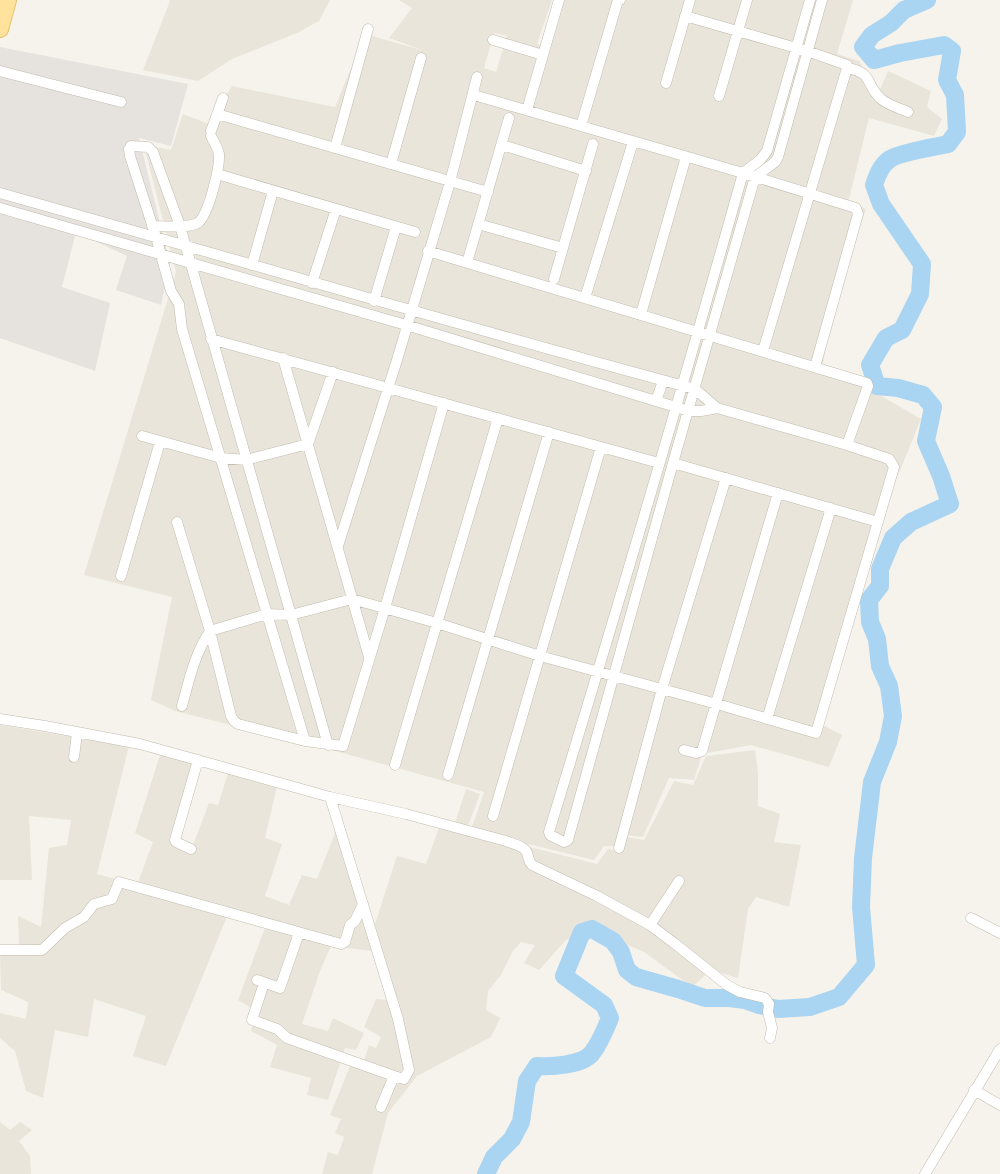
<svg xmlns="http://www.w3.org/2000/svg" width="1000" height="1174" font-family="Cabin,sans-serif">
  <style>
    .residential { fill: #eae5da; fill-rule: evenodd }
    .industrial { fill: #e6e2dd }
    .lines { fill: none; stroke-linecap: round; stroke-linejoin: round }
    .river { stroke: #a9d4f2; stroke-width: 18 }
    .street-casing { stroke: #c2bbae; stroke-width: 11 }
    .primary-casing { stroke: #e6c16a; stroke-width: 18 }
    .street { stroke: #fff; stroke-width: 10 }
    .primary { stroke: #ffe39c; stroke-width: 16 }
  </style>
  <rect width="100%" height="100%" fill="#f6f3ec"/>
  <path class="residential" d="M 169,0 L 330,0 L 319,21 L 297,33 L 232,59 L 198,81 L 143,70 L 170,1 Z
    M 399,0 L 552,0 L 537,44 L 543,46 L 558,0 L 853,0 L 837,54 L 859,61 L 879,92 L 888,71 L 931,91 L 927,107 L 942,119 L 934,136 L 869,118 L 848,203 L 866,209 L 833,304 L 823,364 L 869,380 L 878,394 L 921,419 L 894,485 L 821,724 L 842,735 L 829,767 L 751,745 L 702,754 L 694,780 L 669,778 L 643,837 L 624,835 L 615,846 L 604,846 L 594,860 L 471,830 L 484,792 L 339,752 L 175,711 L 151,700 L 172,597 L 84,575 L 176,272 L 144,145 L 171,150 L 183,114 L 209,124 L 232,86 L 335,107 L 365,34 L 425,51 L 389,38 L 412,8 ZM 494,33 L 507,36 L 496,72 L 484,68 Z
    M 0,725 L 129,746 L 97,874 L 137,885 L 153,842 L 135,833 L 161,752 L 201,764 L 180,842 L 192,848 L 209,803 L 218,805 L 230,767 L 278,782 L 265,838 L 282,844 L 265,896 L 289,905 L 302,875 L 317,879 L 339,823 L 379,947 L 375,924 L 397,856 L 426,864 L 441,822 L 454,826 L 466,789 L 480,794 L 466,831 L 597,864 L 608,849 L 617,850 L 626,837 L 644,840 L 674,781 L 693,785 L 706,756 L 755,750 L 758,772 L 758,806 L 780,814 L 774,842 L 801,845 L 789,907 L 756,897 L 748,909 L 738,978 L 711,970 L 692,987 L 644,952 L 585,927 L 575,943 L 567,939 L 539,970 L 524,963 L 535,945 L 521,942 L 513,951 L 501,975 L 488,991 L 486,1010 L 500,1018 L 491,1037 L 417,1076 L 388,1113 L 372,1174 L 322,1174 L 328,1152 L 338,1155 L 344,1137 L 335,1133 L 341,1119 L 330,1115 L 353,1059 L 363,1064 L 369,1045 L 376,1048 L 381,1037 L 364,1027 L 376,999 L 388,1000 L 380,952 L 331,946 L 320,971 L 302,1024 L 328,1031 L 333,1018 L 364,1033 L 356,1050 L 345,1048 L 328,1100 L 307,1095 L 311,1078 L 270,1067 L 277,1045 L 251,1031 L 256,1011 L 238,1000 L 266,925 L 228,914 L 166,1066 L 133,1056 L 146,1016 L 94,999 L 88,1037 L 55,1030 L 43,1098 L 26,1091 L 15,1051 L 0,1038 L 0,1013 L 26,1019 L 28,1002 L 1,990 L 0,950 L 19,945 L 18,916 L 41,927 L 49,848 L 67,845 L 71,820 L 29,816 L 32,880 L 0,880 Z
    M 0,1122 L 10,1130 L 20,1122 L 32,1130 L 19,1141 L 30,1156 L 31,1174 L 0,1174 Z"/>
  <path class="industrial" d="M 0,47 L 188,84 L 171,146 L 139,138 L 170,264 L 161,305 L 116,290 L 127,256 L 76,232 L 62,287 L 110,303 L 95,371 L 0,338 Z"/>
  <g class="lines">
    <path class="river" d="M 486,1174 L 494,1157 L 512,1139 L 521,1122 L 527,1081 L 537,1066 C 551,1067 583,1065 592,1053 C 600,1043 605,1030 610,1018 L 604,1005 L 564,976 L 582,932 L 592,929 L 613,941 L 621,952 L 627,970 L 636,977 L 678,989 L 705,998 L 729,998 L 745,1000 L 759,1005 L 778,1009 L 810,1007 L 839,997 L 866,965 L 861,907 L 863,858 L 872,782 L 888,742 L 893,716 L 889,686 L 880,666 L 877,639 L 870,622 L 869,600 L 880,586 L 880,569 L 893,538 L 911,522 L 950,504 L 941,476 L 926,441 L 933,407 L 923,395 L 898,388 L 877,386 L 870,365 L 886,338 L 902,330 L 920,294 L 922,264 L 881,204 L 874,185 C 877,175 881,165 890,159 C 901,152 935,147 948,144 L 957,132 L 955,95 L 947,80 L 952,51 L 944,45 L 900,53 L 874,60 L 863,47 L 872,35 L 891,23 L 904,10 L 927,0"/>
    <g class="street-casing">
      <path id="street" d="M 810,0 L 767,151 L 760,160 L 743,173 C 681,394 616,613 549,832 L 550,835 L 564,842 L 568,840 L 673,463 L 755,177 L 775,162 L 778,157 L 822,0
        M 685,16 L 807,51 L 847,65 L 847,68 L 763,351
        M 493,40 L 543,55
        M 847,68 C 874,73 865,84 880,98 C 887,105 899,108 908,112
        M 0,71 L 121,102
        M 666,83 L 690,0
        M 474,95 L 743,173 L 856,208 L 858,214 L 815,367
        M 719,96 L 747,0
        M 527,110 L 559,0
        M 217,114 L 488,192
        M 581,126 L 618,0 L 620,0
        M 211,131 L 223,98
        M 502,145 L 586,171
        M 335,148 L 368,29
        M 391,164 L 421,58
        M 217,174 L 415,232
        M 0,193 C 232,258 463,327 695,389 L 717,408 L 847,445 L 889,459 L 894,467 L 816,733 L 717,704 L 540,656 L 437,623 L 352,599 L 291,615 L 267,614 L 210,631 C 195,653 189,680 182,706
        M 0,208 L 406,325 L 689,411 L 701,411 L 717,408
        M 478,224 L 563,248
        M 152,226 C 164,226 190,229 199,222 C 209,212 220,168 219,154 C 218,148 214,142 211,136
        M 428,251 L 867,383 L 868,386 L 847,445
        M 469,256 L 509,118
        M 252,265 L 273,191
        M 554,279 L 593,144
        M 312,283 L 336,209
        M 585,298 L 633,142
        M 374,301 L 396,227
        M 641,314 L 686,157
        M 211,339 L 659,463
        M 283,358 L 369,657
        M 656,401 L 663,381
        M 142,436 L 221,458 L 246,460 L 308,444 L 333,372
        M 673,463 L 878,522
        M 177,522 L 210,631 L 231,716 L 234,721 L 238,724 L 305,741 L 343,746 L 385,608 L 444,403
        M 338,546 L 397,360 L 450,182 L 477,77
        M 121,576 L 160,442
        M 0,719 L 45,726 L 140,744 L 330,797 L 406,814 L 506,841 C 513,844 525,846 527,853 C 529,859 528,861 532,865 L 597,896 L 650,925 L 674,943 L 727,985 L 740,992 L 765,998 L 769,1004 L 768,1012 L 772,1028 L 770,1038
        M 767,719 L 831,508
        M 305,741 L 182,329 L 179,304 L 171,291 L 156,237 L 130,156 L 129,149 L 131,146 L 148,147 L 153,152 L 180,226 L 328,745
        M 684,750 L 696,753 L 702,751 L 778,493
        M 74,757 L 77,733
        M 395,765 L 498,418
        M 448,775 L 549,432
        M 330,797 L 398,1019 L 409,1070 L 404,1079 L 394,1076
        M 493,816 L 601,447
        M 619,848 L 662,689 L 726,478
        M 191,849 L 176,842 L 175,840 L 198,760
        M 971,918 L 1000,933
        M 650,925 L 679,881
        M 0,950 L 42,950 L 65,928 L 84,917 L 94,904 L 112,899 L 119,882 L 341,944 L 345,942 L 350,925 L 355,921 L 363,904
        M 257,980 L 280,988 L 299,933
        M 264,983 L 252,1020 L 277,1029 L 287,1038 L 394,1076 L 381,1107
        M 974,1090 L 1000,1105
        M 925,1174 L 1000,1049"/>
    </g>
    <g class="primary-casing">
      <path id="primary" d="M 0,29 L 8,0"/>
    </g>
    <use href="#street" class="street"/>
    <use href="#primary" class="primary"/>
  </g>
</svg>
